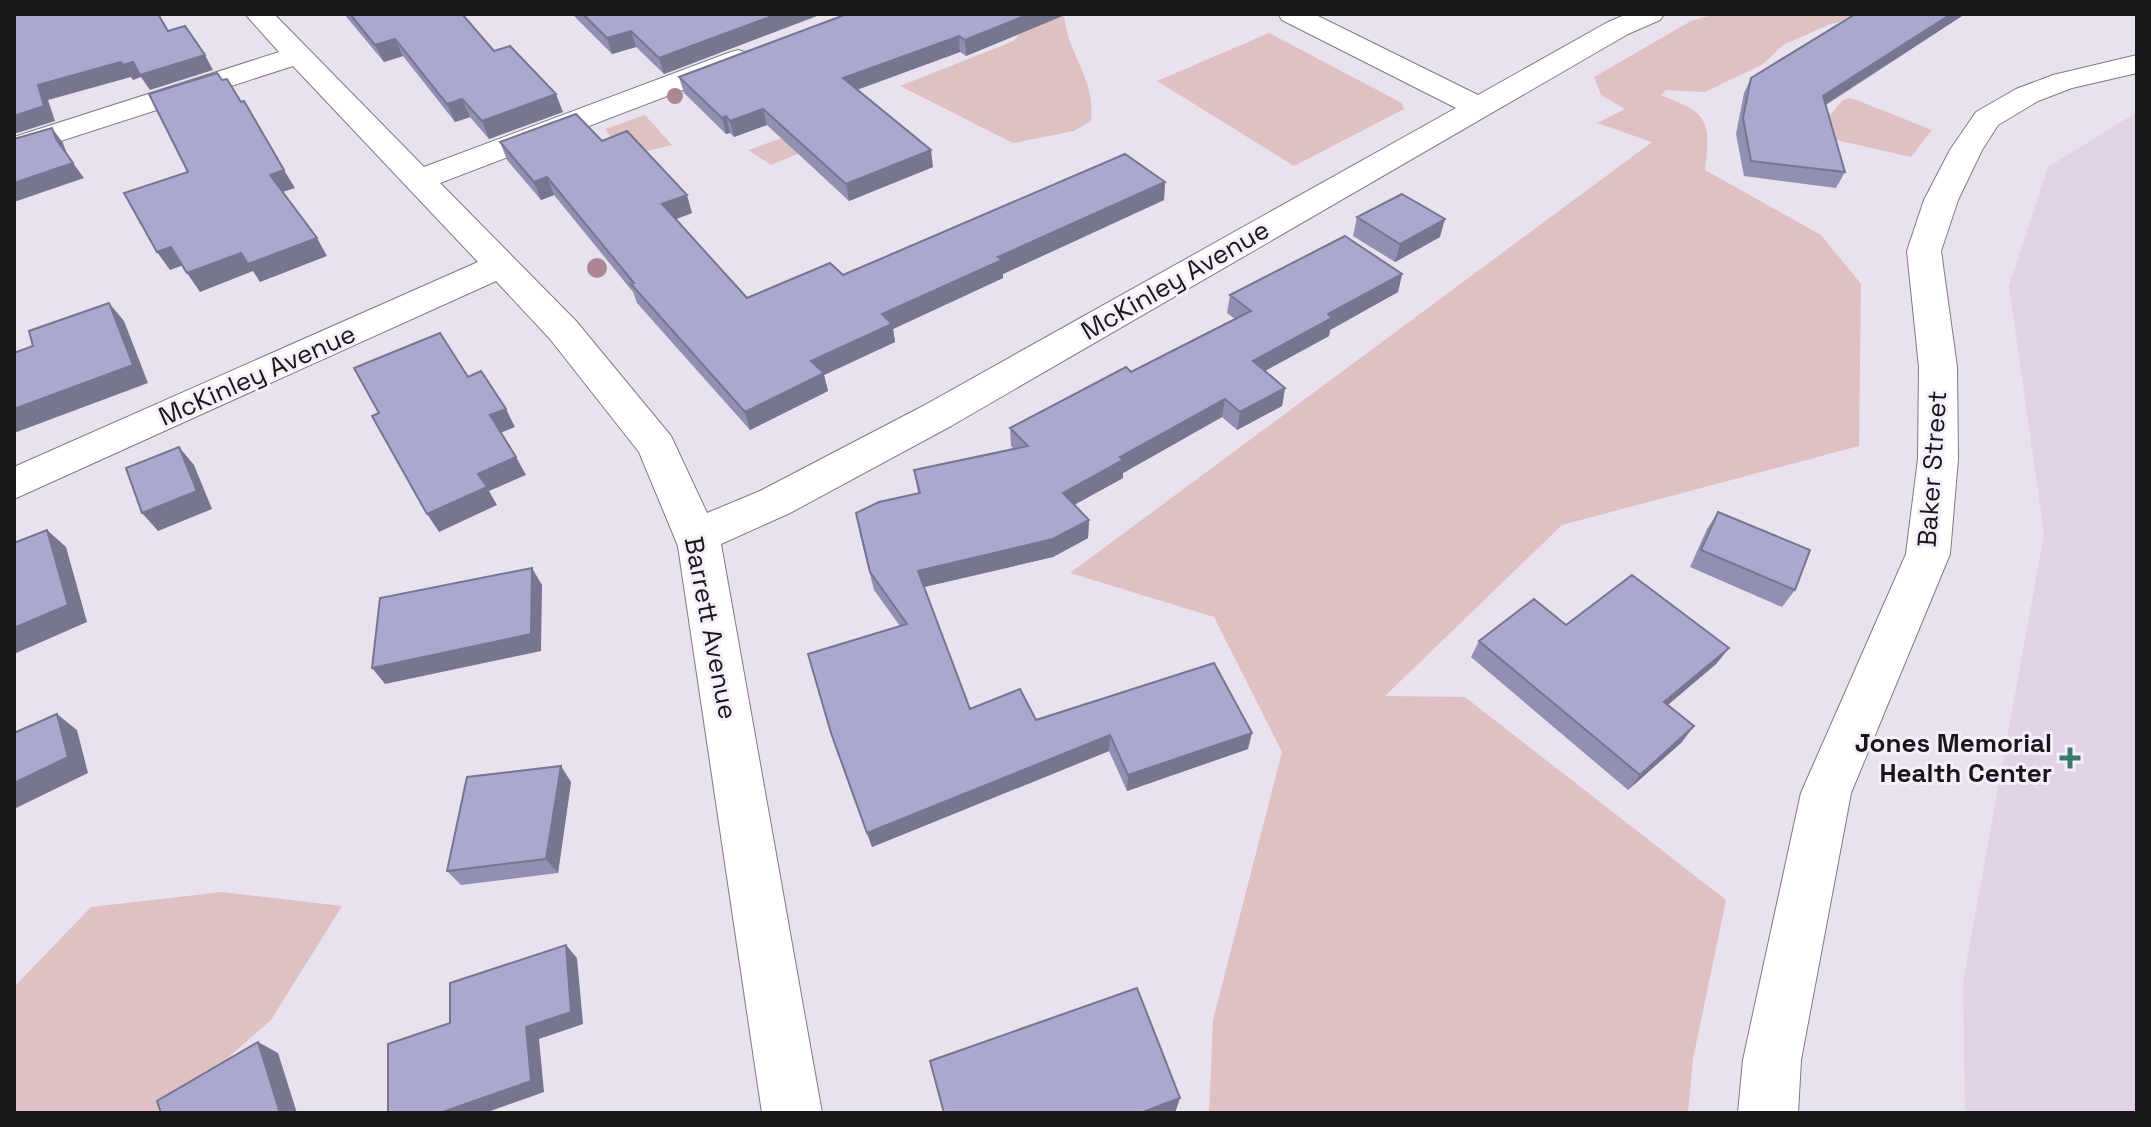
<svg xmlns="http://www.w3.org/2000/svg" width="2151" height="1127" font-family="'Space Grotesk',sans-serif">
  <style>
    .built { fill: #e0d3e6 }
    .green { fill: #dfc1c4 }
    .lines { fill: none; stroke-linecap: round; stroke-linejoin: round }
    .minor-casing { stroke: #817a85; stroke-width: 2 }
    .minor { fill: #fff; fill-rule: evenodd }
    .tree { fill: #ac8793 }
    .wall { fill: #9190b2 }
    .shaded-wall { fill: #767691 }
    .building { fill: #a9a8cf; stroke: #767691; stroke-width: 2 }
    .poi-dot { fill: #38796a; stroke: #f6eefb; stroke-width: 3 }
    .labels { text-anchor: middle; stroke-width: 6; stroke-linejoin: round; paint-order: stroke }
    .street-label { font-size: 26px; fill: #1a171b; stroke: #f6eefb }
    .poi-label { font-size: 26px; font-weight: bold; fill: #1a171b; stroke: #f6eefb; text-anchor: end }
  </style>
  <rect width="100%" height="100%" fill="#e9e1ee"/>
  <path class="built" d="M 2137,112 L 2137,1113 L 1965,1113 L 1963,982 L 2044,534 L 2009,286 L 2048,167 Z"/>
  <path class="green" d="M 1064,14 C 1067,55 1096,77 1091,121 L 1074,131 L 1013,143 L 900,86 L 1014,41 L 1025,26 Z
    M 1715,14 L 1868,14 L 1828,25 L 1783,45 L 1763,64 L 1705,92 L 1666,90 L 1661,95 C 1708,114 1711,118 1705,170 L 1821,235 L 1861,284 L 1859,446 L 1562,525 L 1385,696 L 1465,697 L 1726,900 L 1693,1059 L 1688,1113 L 1209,1113 L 1213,1020 L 1282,752 L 1214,617 L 1070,573 L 1652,142 L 1597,123 L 1625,109 L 1601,95 L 1594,77 L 1691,21 Z
    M 1269,33 L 1402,103 L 1404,109 L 1294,166 L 1157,81 Z
    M 1850,98 L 1859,101 L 1932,130 L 1911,157 L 1827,138 L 1817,130 L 1843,100 Z
    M 645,115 L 672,145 L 625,156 L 605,129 Z
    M 791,135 L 810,149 L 771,165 L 748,150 Z
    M 222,892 L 342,906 L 271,1020 L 165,1113 L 14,1113 L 14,987 L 91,907 Z"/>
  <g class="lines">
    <g class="minor-casing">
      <path id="minor" d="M 245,14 L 274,14 L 424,167 L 728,53 L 738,50 L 748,53 L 752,59 L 748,65 L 440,183 L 576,321 L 671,436 L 707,513 L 760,491 L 923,406 L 1456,108 L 1282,20 L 1278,14 L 1314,14 L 1478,95 L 1608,22 L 1627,14 L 1664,14 L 1660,20 L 1628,34 L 951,426 L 790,513 L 721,544 L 822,1113 L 762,1113 L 678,546 L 639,452 L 550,339 L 496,281 L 14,499 L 14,467 L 478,262 L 293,66 L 14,156 L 14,137 L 279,52 Z
        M 2137,55 L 2137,73 L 2072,88 L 2038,101 L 1998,125 L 1982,150 L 1958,200 L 1941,251 L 1957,367 L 1958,459 L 1950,554 L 1851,793 L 1801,1060 L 1798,1113 L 1738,1113 L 1743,1060 L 1801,793 L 1906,554 L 1918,459 L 1919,367 L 1907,251 L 1924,200 L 1950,150 L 1976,112 L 2016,89 L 2053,75 Z"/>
    </g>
    <use href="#minor" class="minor"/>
  </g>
  <g class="tree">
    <circle cx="675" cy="96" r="8"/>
    <circle cx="597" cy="268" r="10"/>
  </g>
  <path class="wall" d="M 344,14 L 462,14 L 494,51 L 563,112 L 489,139 L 470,117 L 455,122 L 403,56 L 384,62 Z
    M 572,14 L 822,14 L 664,74 L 636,47 L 612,54 Z
    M 847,14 L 1067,14 L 966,56 L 960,52 L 857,90 L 933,167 L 849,201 L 767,125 L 734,137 L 730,133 L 726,134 L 684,93 L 679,77 Z
    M 1858,14 L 1965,14 L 1826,105 L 1845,172 L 1836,188 L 1744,176 L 1736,134 L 1744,93 L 1751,78 Z
    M 602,141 L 692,213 L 676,219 L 747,298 L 843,275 L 1165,182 L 1164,200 L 1003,274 L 1003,278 L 893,329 L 895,342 L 824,375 L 828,391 L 750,430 L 637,303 L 633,292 L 554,195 L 541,200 L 507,160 L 500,142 Z
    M 1357,217 L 1440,237 L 1395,262 L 1353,236 Z
    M 1402,274 L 1398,292 L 1330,330 L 1329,336 L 1265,371 L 1285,388 L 1282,406 L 1237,430 L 1222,417 L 1123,473 L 1123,478 L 1074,505 L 1089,520 L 1088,538 L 1053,557 L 924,587 L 970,709 L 1036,720 L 1248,749 L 1127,791 L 1109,751 L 872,847 L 836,749 L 808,654 L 900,626 L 874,590 L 859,531 L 918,493 L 914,470 L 1014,449 L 1011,446 L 1010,428 L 1131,372 L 1235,319 L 1227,313 L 1230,295 Z
    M 1718,512 L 1795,590 L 1782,607 L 1690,567 L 1707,529 Z
    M 1566,625 L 1729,648 L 1716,664 L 1668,705 L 1682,742 L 1628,790 L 1471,657 L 1479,641 Z
    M 571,782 L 558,873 L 461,885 L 447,871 Z"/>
  <path class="shaded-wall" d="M 778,14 L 822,14 L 664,74 L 659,58 Z
    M 1029,14 L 1067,14 L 966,56 L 965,40 Z
    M 1951,14 L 1965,14 L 1815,111 L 1823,96 Z
    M 631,31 L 636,47 L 612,54 L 607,38 Z
    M 959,36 L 960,52 L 845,94 L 843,78 Z
    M 395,39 L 403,56 L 384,62 L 375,45 Z
    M 205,55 L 213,70 L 150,90 L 141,77 L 133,80 L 131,77 L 48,100 L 55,121 L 14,134 L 14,116 L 38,85 L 121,62 L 133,62 Z
    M 556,94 L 563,112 L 489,139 L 482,121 Z
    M 462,99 L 470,117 L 455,122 L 447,104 Z
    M 763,109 L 767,125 L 734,137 L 730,121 Z
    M 726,116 L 730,133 L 726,134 L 722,118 Z
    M 52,128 L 63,143 L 67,154 L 56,139 Z
    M 931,150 L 933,167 L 849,201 L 846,184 Z
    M 73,163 L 84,178 L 14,202 L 14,183 Z
    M 284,170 L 295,188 L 280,193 L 270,175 Z
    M 547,177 L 554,195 L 541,200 L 534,182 Z
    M 1165,182 L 1164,200 L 1003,274 L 1003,278 L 893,329 L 895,342 L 824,375 L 828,391 L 750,430 L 745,412 L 811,361 L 882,314 L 998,257 Z
    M 687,195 L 692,213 L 668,222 L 662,204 Z
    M 1445,219 L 1440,237 L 1395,262 L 1400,244 Z
    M 317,238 L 327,256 L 260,282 L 253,271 L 200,292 L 187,273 L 241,253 Z
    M 171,247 L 184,265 L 170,270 L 157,252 Z
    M 1402,274 L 1398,292 L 1330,330 L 1329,336 L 1250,379 L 1253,361 L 1328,314 Z
    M 109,303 L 124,321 L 148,383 L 14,433 L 14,409 Z
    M 1285,388 L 1282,406 L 1237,430 L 1240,412 Z
    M 1225,399 L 1222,417 L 1123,473 L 1123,478 L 1063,511 L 1063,493 L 1120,457 Z
    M 506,409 L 515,427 L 500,433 L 490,415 Z
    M 179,447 L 194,465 L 212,509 L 158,531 L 142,513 Z
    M 516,457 L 526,475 L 489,491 L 497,505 L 439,532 L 427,514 L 478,474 Z
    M 1089,520 L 1088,538 L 1053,557 L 920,588 L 918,571 Z
    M 47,530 L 66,547 L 87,622 L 14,654 L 14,628 Z
    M 532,568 L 542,585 L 541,651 L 385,684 L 372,668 Z
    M 1729,648 L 1716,664 L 1652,718 L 1664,702 Z
    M 57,714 L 77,730 L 88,773 L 14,809 L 14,783 Z
    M 1694,726 L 1682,742 L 1628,790 L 1640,775 Z
    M 1252,733 L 1248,749 L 1127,791 L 1128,775 Z
    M 1110,735 L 1109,751 L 872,847 L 867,833 Z
    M 561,766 L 571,782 L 558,873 L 546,859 Z
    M 566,945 L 577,958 L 583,1024 L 539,1039 L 544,1092 L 485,1113 L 440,1113 L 526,1027 Z
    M 258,1042 L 278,1053 L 297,1113 L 280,1113 Z
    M 1180,1098 L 1175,1113 L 1140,1113 Z"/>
  <path class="building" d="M 14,14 L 158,14 L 168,31 L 185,26 L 205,55 L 140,75 L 133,62 L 123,65 L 121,62 L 38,85 L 44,106 L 14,116 Z
    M 350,14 L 462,14 L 494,51 L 510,46 L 556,94 L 482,121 L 462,99 L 447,104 L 395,39 L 375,45 Z
    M 583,14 L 778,14 L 659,58 L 631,31 L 607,38 Z
    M 847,14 L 1029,14 L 965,40 L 959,36 L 843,78 L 931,150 L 846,184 L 763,109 L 730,121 L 726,116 L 722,118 L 679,77 Z
    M 1858,14 L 1951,14 L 1823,96 L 1845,172 L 1751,161 L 1743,118 L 1751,78 L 1854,15 Z
    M 217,73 L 222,80 L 227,79 L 241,102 L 244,101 L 284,170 L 270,175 L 317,238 L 248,264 L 241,253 L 187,273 L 171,247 L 157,252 L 124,193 L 188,172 L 149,94 Z
    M 576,114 L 602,141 L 627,131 L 687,195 L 662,204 L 747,298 L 830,263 L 843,275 L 1125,154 L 1165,182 L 998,257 L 1002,260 L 882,314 L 892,324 L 811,361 L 824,373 L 745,412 L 631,284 L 634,283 L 547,177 L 534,182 L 500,142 Z
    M 52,128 L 56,139 L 73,163 L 14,183 L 14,139 Z
    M 1402,194 L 1445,219 L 1400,244 L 1357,217 Z
    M 1345,236 L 1402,274 L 1328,314 L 1332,318 L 1253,361 L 1285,388 L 1240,412 L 1225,399 L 1120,457 L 1123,460 L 1063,493 L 1089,520 L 1053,539 L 918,571 L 970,709 L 1020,689 L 1036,720 L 1214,663 L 1252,733 L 1128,775 L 1110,735 L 867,833 L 831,733 L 808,654 L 907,624 L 870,572 L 856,513 L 879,502 L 920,493 L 914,470 L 1028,446 L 1010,428 L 1126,367 L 1131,372 L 1251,311 L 1230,295 Z
    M 109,303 L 133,365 L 14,409 L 14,353 L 33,346 L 29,331 Z
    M 440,333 L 468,377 L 481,371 L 506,409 L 490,415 L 516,457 L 478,474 L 487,487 L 427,514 L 372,416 L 379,413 L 354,368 Z
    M 179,447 L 197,491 L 142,513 L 126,468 Z
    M 1718,512 L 1810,550 L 1795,590 L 1701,550 Z
    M 47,530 L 68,605 L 14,628 L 14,543 Z
    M 532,568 L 531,634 L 372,668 L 380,598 Z
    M 1632,575 L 1729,648 L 1664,702 L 1694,726 L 1640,775 L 1479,641 L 1534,599 L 1566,625 Z
    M 57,714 L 68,757 L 14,783 L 14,733 Z
    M 561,766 L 546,859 L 447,871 L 467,777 Z
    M 566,945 L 571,1012 L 526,1027 L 531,1081 L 440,1113 L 388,1113 L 388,1044 L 450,1023 L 450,983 Z
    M 1137,988 L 1180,1098 L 1140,1113 L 944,1113 L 930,1061 Z
    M 258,1042 L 280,1113 L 161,1113 L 157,1101 Z"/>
  <path class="poi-dot" d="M2066 746h8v8h8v8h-8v8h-8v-8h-8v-8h8z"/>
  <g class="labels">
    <g class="street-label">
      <text transform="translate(1175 280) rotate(-30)" y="9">McKinley Avenue</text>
      <text transform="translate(257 375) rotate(-24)" y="9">McKinley Avenue</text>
      <text transform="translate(1932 469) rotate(-86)" y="9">Baker Street</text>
      <text transform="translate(711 628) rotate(79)" y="9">Barrett Avenue</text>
    </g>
    <g class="poi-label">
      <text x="2052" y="752">Jones Memorial<tspan x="2052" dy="30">Health Center</tspan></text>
    </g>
  </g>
  <rect width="2151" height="1127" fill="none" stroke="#1a171b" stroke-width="32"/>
</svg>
